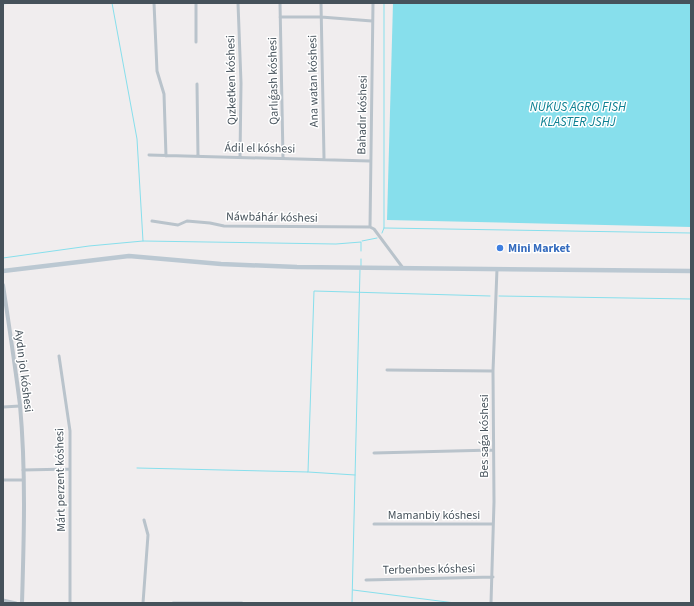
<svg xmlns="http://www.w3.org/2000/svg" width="694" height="606" font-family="'Source Sans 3',sans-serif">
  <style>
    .water { fill: #87dfec }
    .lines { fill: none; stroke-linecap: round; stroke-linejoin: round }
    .stream { stroke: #87dfec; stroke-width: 1 }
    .minor { stroke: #b9c3cb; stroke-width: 3 }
    .tertiary { stroke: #b9c3cb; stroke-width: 4 }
    .secondary { stroke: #bbc8d2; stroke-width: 4.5 }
    .shop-dot { fill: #3f7fe0; stroke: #fff; stroke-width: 1.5 }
    .labels { text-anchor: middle; stroke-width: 3; stroke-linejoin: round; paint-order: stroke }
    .street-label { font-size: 12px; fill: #46525b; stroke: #fff }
    .shop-label { font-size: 12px; font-weight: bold; fill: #366cbe; stroke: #fff; text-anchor: start }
    .water-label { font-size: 13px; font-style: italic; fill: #0c8092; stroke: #fff }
  </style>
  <rect width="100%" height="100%" fill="#f0edee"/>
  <path class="water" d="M 393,3 L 691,3 L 691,227 L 387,220 Z"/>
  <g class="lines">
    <path class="stream" d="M 112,3 L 137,139 L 143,241
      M 3,4 L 9,3
      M 384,228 L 691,233
      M 382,233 L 384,228 L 384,3
      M 362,241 L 377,238
      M 3,258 L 89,246 L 143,241 L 336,244 L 361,242 L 361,251
      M 361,267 L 361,259
      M 499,296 L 691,299
      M 137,468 L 308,472 L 314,291 L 490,296
      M 308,472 L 355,475
      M 353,590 L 455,603
      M 352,603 L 360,270"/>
    <path class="minor" d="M 154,3 L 157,71 L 164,94 L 166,156
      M 196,3 L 196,42
      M 238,3 L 241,83 L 240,157
      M 280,3 L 283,158
      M 321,3 L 324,158
      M 280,17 L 321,17 L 372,21
      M 197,84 L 198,156
      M 149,155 L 370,161
      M 152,221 L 178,225 L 187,221 L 210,223 L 224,226 L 370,227 L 374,229 L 403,268
      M 370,227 L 373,3
      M 59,356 L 70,431 L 70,603
      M 387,370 L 493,371
      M 3,407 L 20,406
      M 374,453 L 493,450
      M 23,470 L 70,469
      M 3,480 L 23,480
      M 374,524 L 493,524
      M 366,580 L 493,577
      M 3,600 L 16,603
      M 143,603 L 148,535 L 144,520
      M 173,603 L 242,603
      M 491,603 L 494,502 L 493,371 L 497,269"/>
    <path class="tertiary" d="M 3,285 C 9,325 15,365 20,405 C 26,471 24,537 22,603"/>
    <path class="secondary" d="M 3,271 L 129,256 L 221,264 L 297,267 L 691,271"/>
  </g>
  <circle class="shop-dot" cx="500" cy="248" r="4"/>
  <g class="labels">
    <g class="street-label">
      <text transform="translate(231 80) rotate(-91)" y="4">Qızketken kóshesi</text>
      <text transform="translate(273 81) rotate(-91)" y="4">Qarlıǵash kóshesi</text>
      <text transform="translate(313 81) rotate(-91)" y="4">Ana watan kóshesi</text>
      <text transform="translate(362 115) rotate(-89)" y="4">Bahadır kóshesi</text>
      <text transform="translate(260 148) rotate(1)" y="4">Ádil el kóshesi</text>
      <text transform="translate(272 217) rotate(1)" y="4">Náwbáhár kóshesi</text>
      <text transform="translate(24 371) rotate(83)" y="4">Aydın jol kóshesi</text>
      <text transform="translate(484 436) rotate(-90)" y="4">Bes saǵa kóshesi</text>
      <text transform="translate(60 480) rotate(-91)" y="4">Márt perzent kóshesi</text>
      <text x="434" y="519">Mamanbiy kóshesi</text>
      <text transform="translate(429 569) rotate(-1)" y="4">Terbenbes kóshesi</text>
    </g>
    <g class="shop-label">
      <text x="508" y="252">Mini Market</text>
    </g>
    <g class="water-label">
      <text x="578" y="111">NUKUS AGRO FISH<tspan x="578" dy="15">KLASTER JSHJ</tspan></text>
    </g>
  </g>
  <rect width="694" height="606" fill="none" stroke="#46525b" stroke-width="8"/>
</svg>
